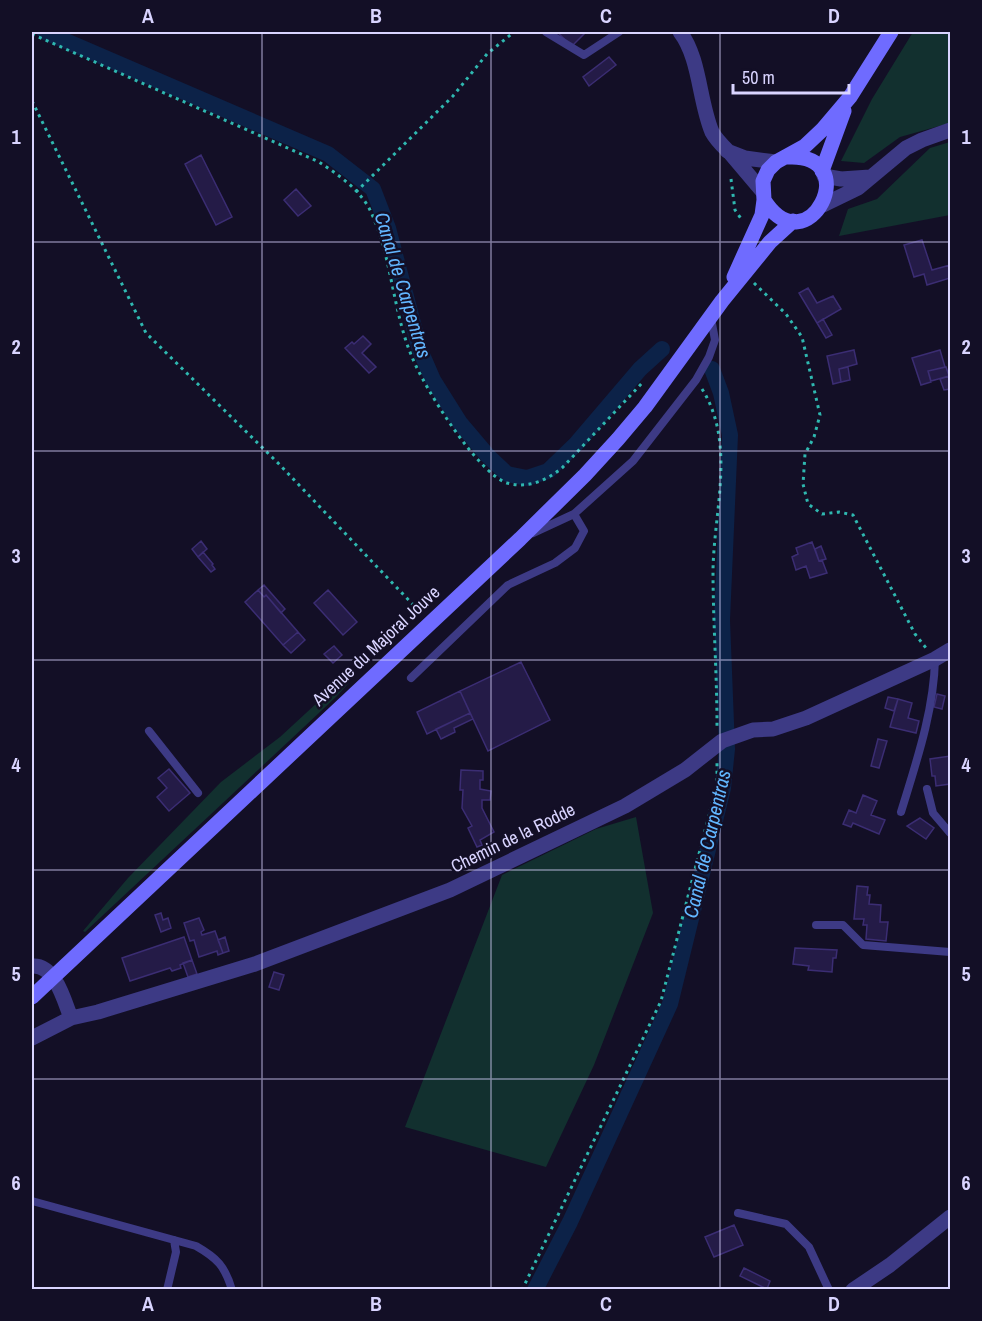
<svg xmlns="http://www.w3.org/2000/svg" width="982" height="1321" font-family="'Archivo Narrow',sans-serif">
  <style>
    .green { fill: #12302f }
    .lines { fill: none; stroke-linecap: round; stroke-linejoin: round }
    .canal { stroke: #0c2248; stroke-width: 16 }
    .building { fill: #241b47; stroke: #3b2d73; stroke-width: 1.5 }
    .path { stroke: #2fb8b0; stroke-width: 3; stroke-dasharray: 3 4.5; stroke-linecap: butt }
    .service { stroke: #3d3a85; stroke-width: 8 }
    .minor { stroke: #3d3a85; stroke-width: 15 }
    .secondary { stroke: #6f6bff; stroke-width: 15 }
    .grid { fill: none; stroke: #d9d4ff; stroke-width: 1.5; stroke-opacity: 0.55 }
    .labels { text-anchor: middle; stroke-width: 5; stroke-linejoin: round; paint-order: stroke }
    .street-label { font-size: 18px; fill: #d9d4ff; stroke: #130f26 }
    .water-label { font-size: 20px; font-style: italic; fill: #62b6ff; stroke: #130f26 }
    .neatline { fill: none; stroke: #d9d4ff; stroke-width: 2 }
    .grid-label { font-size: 20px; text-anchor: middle; font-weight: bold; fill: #d9d4ff }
  </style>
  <rect width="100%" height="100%" fill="#130f26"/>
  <path class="green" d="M 913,32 L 950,32 L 950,123 L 900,137 L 864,163 L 841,161 L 872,99 Z
    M 950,142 L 950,215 L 839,236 L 848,209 L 877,199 L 930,148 Z
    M 345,681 L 349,683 L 336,697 L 85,932 L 83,931 L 128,878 L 221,782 L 280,737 L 319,701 Z
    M 636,817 L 653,913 L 594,1065 L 546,1167 L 405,1127 L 502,875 L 596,829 Z"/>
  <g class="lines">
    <path class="canal" d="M 45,32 L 328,154 L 373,189 L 388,228 L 420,350 L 433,380 L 460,423 L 488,456 L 507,474 L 527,478 L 548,471 L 576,444 L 640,369 L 662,349
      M 535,1290 L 570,1222 L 670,1004 L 723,788 L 727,749 L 722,620 L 730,435 L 721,393 L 712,369"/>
  </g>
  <path class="building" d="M 557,32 L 586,32 L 572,46 Z
    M 609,57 L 616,65 L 589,86 L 583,77 Z
    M 201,155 L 232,217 L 216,225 L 185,164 Z
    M 296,189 L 311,206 L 298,216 L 284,200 Z
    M 922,240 L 932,270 L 950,265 L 950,278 L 927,285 L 924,274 L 914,277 L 904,245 Z
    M 808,288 L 817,303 L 833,296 L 841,309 L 817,323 L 799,293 Z
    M 823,319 L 832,335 L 826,338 L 817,323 Z
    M 363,336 L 371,344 L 362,353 L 376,367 L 369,373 L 345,348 L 352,342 L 354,344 Z
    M 854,350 L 857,364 L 839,369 L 841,382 L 833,384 L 827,356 Z
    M 940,350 L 945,367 L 928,371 L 931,382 L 921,385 L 912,358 Z
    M 848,367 L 850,380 L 841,382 L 839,369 Z
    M 946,367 L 949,376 L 931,381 L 928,371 Z
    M 949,376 L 950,389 L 944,390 L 940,379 Z
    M 201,541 L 207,549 L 198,557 L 192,549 Z
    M 812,542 L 819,561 L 822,560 L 827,573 L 810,578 L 806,566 L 796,570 L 792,557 L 798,554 L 796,548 Z
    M 821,546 L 826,559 L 819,561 L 815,549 Z
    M 203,552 L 213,564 L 212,565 L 215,569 L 211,572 L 198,557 Z
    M 264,585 L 285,609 L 281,613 L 266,595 L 264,597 L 258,590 Z
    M 258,590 L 264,597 L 266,595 L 298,632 L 283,645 L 245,602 Z
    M 328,590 L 357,622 L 343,635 L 314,603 Z
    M 298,632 L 305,640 L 291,653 L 283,645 Z
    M 334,646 L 342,655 L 333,663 L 324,654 Z
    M 521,662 L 550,720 L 488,751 L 460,691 Z
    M 460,691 L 470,713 L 427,734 L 417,712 Z
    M 937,694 L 945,696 L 942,709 L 934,707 Z
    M 888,697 L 898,699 L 894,711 L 885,708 Z
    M 898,699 L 912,703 L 908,718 L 919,721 L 916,733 L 890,727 Z
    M 470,713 L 473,719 L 454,728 L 455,732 L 441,739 L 436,729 Z
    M 878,739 L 887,741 L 879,768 L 871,766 Z
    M 950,756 L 950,784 L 936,786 L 935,776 L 932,776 L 930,759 Z
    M 169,769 L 190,793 L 169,811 L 157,797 L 167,788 L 158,778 Z
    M 461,770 L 483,771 L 483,780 L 480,780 L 480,789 L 491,791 L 490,800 L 482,800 L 482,808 L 494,832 L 480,840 L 482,845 L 477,847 L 468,828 L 472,826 L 462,808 L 463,790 L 460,790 Z
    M 863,795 L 877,801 L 871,815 L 885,820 L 879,834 L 853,823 L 851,827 L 843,824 L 849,810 L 856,813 Z
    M 920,818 L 934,828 L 926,839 L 907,826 Z
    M 857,886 L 868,887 L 867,895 L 870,895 L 869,904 L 881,905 L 880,922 L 888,922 L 886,941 L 866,939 L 867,925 L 863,925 L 864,919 L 854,919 Z
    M 161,913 L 163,920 L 168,918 L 171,928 L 161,932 L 155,915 Z
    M 199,918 L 204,930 L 201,932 L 202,935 L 215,931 L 223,953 L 218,955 L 217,951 L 199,957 L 194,940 L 190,941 L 184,923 Z
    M 184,937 L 192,960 L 180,965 L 181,968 L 172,971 L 170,968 L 130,981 L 122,958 Z
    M 225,937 L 229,951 L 223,953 L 218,940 Z
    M 795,948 L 837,950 L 836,958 L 833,958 L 832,972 L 808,970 L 809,966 L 793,964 Z
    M 192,960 L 197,974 L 188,977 L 183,963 Z
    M 274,972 L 284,975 L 279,990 L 269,987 Z
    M 734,1225 L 743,1245 L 714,1257 L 705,1237 Z
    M 744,1268 L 770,1281 L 767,1289 L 740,1276 Z"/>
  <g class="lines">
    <path class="path" d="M 32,34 L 319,162 C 337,174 358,188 369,208 C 392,254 392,310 412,357 C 424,387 477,473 507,483 C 528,489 547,480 562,468 L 643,382
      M 32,101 L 146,333 L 279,464 L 421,613
      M 731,179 L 735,210 L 742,220
      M 356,192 L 453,96 L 487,54 L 514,32
      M 754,283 L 786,314 L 802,337 L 820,415 L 814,437 L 805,454 L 803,484 L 808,504 L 822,514 L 839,512 L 853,515 L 915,634 L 926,648
      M 702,389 C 736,443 714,510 713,570 C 713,622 717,674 717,726
      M 522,1290 L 661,1001 L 717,784 L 717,763"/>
    <path class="service" d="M 546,32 L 584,55 L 619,32
      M 533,533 L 574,514 L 633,461 L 696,380 L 709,357 L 715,340 L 711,318
      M 411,678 L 508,585 L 555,563 L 575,548 L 584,531 L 574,514
      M 149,731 L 198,793
      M 927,789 L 933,813 L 950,833
      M 901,812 C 916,763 934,711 935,659
      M 816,925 L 843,925 L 863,945 L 950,952
      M 32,1201 L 196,1246 C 217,1258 225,1266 232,1290
      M 738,1213 L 786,1224 L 809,1247 L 829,1290
      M 167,1290 L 176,1252 L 174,1240"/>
    <path class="minor" d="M 680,32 C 700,58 699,101 712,132 C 717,141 723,146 730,153 C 741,166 752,179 763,192
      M 727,151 L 745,158 L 776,162
      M 824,176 L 841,179 L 870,177
      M 823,205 L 858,188 L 906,148 L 922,140 L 950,130
      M 32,966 C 55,964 64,1000 71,1018
      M 32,1038 L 71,1018 L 98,1012 L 255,964 L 450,890 L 625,806 L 685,770 L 722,741 L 753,730 L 773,729 L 806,718 L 935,659 L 950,650
      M 853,1290 L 890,1265 L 950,1217"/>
    <path class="secondary" d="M 822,171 L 844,111
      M 764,200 C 808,269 866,153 788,157
      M 734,277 L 762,215 L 764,200 L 763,181 L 768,170 L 776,162 L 805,146 L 822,130 L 850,97 L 891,32
      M 32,997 L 520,539 L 585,475 L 618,439 L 645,407 L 722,301 L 770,242 L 793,221"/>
  </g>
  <path class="grid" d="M 262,32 L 262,1290M 491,32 L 491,1290M 720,32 L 720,1290M 32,242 L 950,242M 32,451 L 950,451M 32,660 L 950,660M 32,870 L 950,870M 32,1079 L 950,1079"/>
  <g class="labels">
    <g class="street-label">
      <text transform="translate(376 646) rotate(-43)" y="6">Avenue du Majoral Jouve</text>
      <text transform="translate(513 838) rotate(-26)" y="6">Chemin de la Rodde</text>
    </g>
    <g class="water-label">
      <text transform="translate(403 285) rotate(73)" y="7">Canal de Carpentras</text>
      <text transform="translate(707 844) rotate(-77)" y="7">Canal de Carpentras</text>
    </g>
  </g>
  <rect width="982" height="1321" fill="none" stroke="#130f26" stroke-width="66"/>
  <path d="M733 84v9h116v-9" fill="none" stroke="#d9d4ff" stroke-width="3"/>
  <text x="742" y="84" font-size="18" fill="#d9d4ff" stroke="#130f26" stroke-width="4.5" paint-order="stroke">50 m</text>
  <rect x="33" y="33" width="916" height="1255" class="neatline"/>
  <g class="grid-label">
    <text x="148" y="23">A</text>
    <text x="376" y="23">B</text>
    <text x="606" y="23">C</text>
    <text x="834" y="23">D</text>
    <text x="16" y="144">1</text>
    <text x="966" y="144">1</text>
    <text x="16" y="354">2</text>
    <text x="966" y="354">2</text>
    <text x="16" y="563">3</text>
    <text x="966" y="563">3</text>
    <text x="16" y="772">4</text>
    <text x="966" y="772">4</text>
    <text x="16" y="981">5</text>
    <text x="966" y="981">5</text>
    <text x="16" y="1190">6</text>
    <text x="966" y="1190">6</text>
    <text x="148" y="1311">A</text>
    <text x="376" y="1311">B</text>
    <text x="606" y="1311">C</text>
    <text x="834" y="1311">D</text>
  </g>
</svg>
